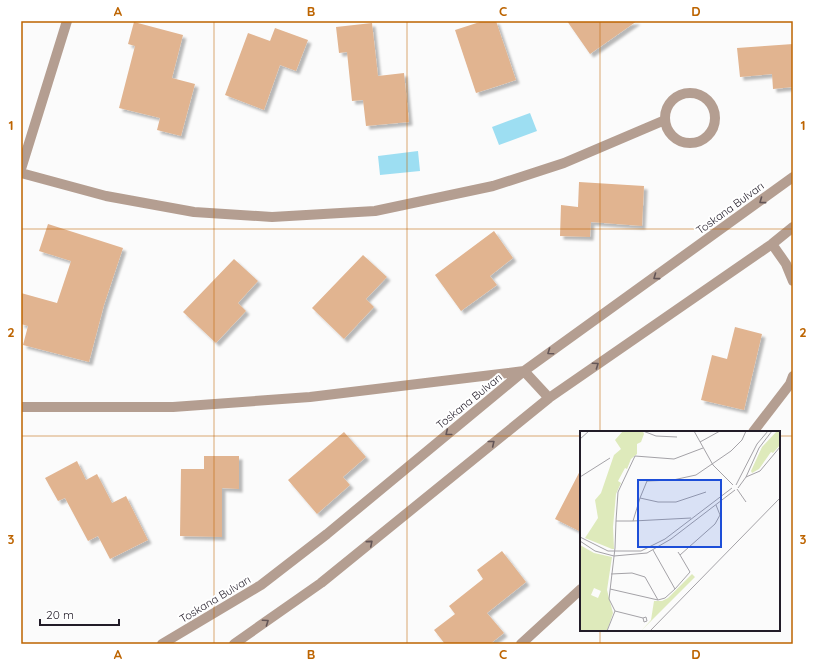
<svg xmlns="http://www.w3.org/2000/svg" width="814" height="665" font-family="Quicksand,sans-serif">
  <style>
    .water { fill: #9ddef2 }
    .building { fill: #e1b490; filter: url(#shadow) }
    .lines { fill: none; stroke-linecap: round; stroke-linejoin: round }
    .minor { stroke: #b49e91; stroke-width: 10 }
    .oneway { stroke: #645657 }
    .grid { fill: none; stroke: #bd6400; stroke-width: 1; stroke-opacity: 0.55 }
    .labels { text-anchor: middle; stroke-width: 4; stroke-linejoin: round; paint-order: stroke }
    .street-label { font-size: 11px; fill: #221c28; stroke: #fff }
    .inset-road { fill: none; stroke: #a4a2a7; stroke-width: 1 }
    .view { fill: #1d4ed8; fill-opacity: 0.15; stroke: #1d4ed8; stroke-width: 2 }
    .inset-edge { fill: none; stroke: #221c28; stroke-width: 2 }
    .neatline { fill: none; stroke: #bd6400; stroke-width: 1.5 }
    .grid-label { font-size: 13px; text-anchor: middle; font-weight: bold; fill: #bd6400 }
  </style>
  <defs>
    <filter id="shadow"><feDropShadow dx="3.5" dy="3.5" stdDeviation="1" flood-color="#0004"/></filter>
  </defs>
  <rect width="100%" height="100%" fill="#fbfbfb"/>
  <path class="water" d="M 530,113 L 537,131 L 499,145 L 492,127 Z
    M 418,151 L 420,171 L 380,175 L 378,156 Z"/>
  <path class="building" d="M 483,21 L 496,21 L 516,80 L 476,93 L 455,30 Z
    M 567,21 L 637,21 L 590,54 Z
    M 134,22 L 183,35 L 172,78 L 195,84 L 181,136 L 157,130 L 160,118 L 119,108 L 135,46 L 128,44 Z
    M 372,23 L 378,76 L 404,73 L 409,122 L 366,126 L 363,100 L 352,101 L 347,52 L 339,53 L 336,27 Z
    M 275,28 L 308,40 L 296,71 L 280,65 L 264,110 L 225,95 L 248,33 L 270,41 Z
    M 793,44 L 793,87 L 773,89 L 772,74 L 740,77 L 737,48 Z
    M 579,182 L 644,186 L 642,226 L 591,222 L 590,237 L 560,236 L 561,205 L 578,207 Z
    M 48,224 L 123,248 L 104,305 L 89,362 L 23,345 L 28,326 L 21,324 L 21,293 L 57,303 L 71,261 L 39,251 Z
    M 494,231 L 513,258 L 490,276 L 497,285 L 461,311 L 435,275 Z
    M 363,255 L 387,277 L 366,299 L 374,307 L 344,339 L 312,308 Z
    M 234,259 L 258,281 L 238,303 L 246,311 L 216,343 L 183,312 Z
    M 735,327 L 762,334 L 744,410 L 701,400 L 712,355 L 727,359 Z
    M 344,432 L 366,457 L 343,477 L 350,485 L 317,514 L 288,480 Z
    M 204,456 L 239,456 L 239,489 L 222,488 L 222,537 L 180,536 L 181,469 L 204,469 Z
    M 77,461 L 86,480 L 97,474 L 112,503 L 126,496 L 148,540 L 110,559 L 98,536 L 88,541 L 65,498 L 58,501 L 45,478 Z
    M 581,469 L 581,532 L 555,519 Z
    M 502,551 L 526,582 L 487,613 L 504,633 L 490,644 L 445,644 L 434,630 L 455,614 L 449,606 L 483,579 L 477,570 Z"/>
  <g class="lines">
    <path class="minor" d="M665 118a25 25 0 1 1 50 0a25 25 0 1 1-50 0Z
      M 21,169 L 67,21
      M 21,173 L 106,196 L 194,212 L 272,217 L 375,211 L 493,186 L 564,163 L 665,120
      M 772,244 L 786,264 L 793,281
      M 21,407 L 173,407 L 310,397 L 524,371 L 549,398
      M 753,432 L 790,384 L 793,376
      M 162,644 L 261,585 L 327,534 L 524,371 L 793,177
      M 234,644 L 321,583 L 549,398 L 772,244 L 793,227
      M 521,644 L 581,589"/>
  </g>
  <defs><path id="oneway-chevron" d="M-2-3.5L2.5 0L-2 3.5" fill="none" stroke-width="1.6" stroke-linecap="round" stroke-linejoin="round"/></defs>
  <g class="oneway">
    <use href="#oneway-chevron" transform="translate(762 201) rotate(144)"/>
    <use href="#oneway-chevron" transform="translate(656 277) rotate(144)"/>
    <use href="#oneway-chevron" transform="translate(550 352) rotate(145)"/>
    <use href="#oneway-chevron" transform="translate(596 365) rotate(-35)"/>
    <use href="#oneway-chevron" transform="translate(448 433) rotate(141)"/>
    <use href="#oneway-chevron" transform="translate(492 443) rotate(-39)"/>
    <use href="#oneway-chevron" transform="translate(370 543) rotate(-40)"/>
    <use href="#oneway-chevron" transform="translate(266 622) rotate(-35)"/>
  </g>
  <path class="grid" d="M 214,21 L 214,644M 407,21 L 407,644M 600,21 L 600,432M 21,229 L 793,229M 21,436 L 581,436M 779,436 L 793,436M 600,630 L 600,644"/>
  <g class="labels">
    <g class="street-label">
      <text transform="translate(730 208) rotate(-36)" y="4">Toskana Bulvarı</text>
      <text transform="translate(469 401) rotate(-39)" y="4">Toskana Bulvarı</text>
      <text transform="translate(215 599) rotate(-31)" y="4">Toskana Bulvarı</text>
    </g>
  </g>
  <g transform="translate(580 431)">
    <rect width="200" height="200" fill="#fbfbfb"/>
    <path d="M 43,0 L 63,0 L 64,3 L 61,11 L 57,13 L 57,23 L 51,28 L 47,38 L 45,37 L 38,50 L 41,52 L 36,63 L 33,96 L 34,118 L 32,118 L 5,107 L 18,87 L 15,69 L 21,62 L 34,24 L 41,18 L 35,9 ZM 197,0 L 200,0 L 200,14 L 193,22 L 191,21 L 179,38 L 172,42 L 171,40 L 182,16 ZM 0,114 L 14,122 L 32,126 L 27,159 L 33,182 L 27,200 L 0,200 ZM 14,157 L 21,160 L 18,167 L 11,164 ZM 112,143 L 115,146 L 61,200 L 71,189 L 74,170 L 82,170 L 88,167 Z" fill="#deeabb" fill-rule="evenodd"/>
    <path class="inset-road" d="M 63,0 L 76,5 L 97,6M 114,0 L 133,34 L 153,54M 0,8 L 9,0M 120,11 L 140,0M 0,46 L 30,27M 166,46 L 180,40 L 200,16M 156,54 L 177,13 L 188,0M 158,57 L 166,46 L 179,17 L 192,0M 157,58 L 166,71M 60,67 L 67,50 L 93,49 L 116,44 L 151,20 L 162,9 L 166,0M 36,90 L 38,61 L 55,25 L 94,28 L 123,17M 53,90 L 111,87M 0,106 L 28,120 L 61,120 L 85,108 L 152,57M 0,110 L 15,120 L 34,125 L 67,122 L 91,108 L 155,59M 73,119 L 95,158 L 110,141 L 100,124M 98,121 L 100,124 L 135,93 L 140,84 L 136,74M 31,143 L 52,142 L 65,146 L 78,169 L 85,167 L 95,158M 30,158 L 78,169M 35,180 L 63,187 L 64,191 L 67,190 L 66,186 L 63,187M 27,200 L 35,180 L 29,168 L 35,117 L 36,90 L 53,90 L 60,67 L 78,71 L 96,71 L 126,61M 70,200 L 200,67"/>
    <path class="view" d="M 58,49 L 141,49 L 141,116 L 58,116 Z"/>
    <rect width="200" height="200" class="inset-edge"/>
  </g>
  <rect width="814" height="665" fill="none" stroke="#ffffff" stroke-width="44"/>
  <path d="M40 619v6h79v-6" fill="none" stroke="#221c28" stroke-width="2"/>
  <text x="46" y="619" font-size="12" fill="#221c28" stroke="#ffffff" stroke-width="3" paint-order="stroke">20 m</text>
  <rect x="22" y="22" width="770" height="621" class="neatline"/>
  <g class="grid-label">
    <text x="118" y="16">A</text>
    <text x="311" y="16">B</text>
    <text x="503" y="16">C</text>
    <text x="696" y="16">D</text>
    <text x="11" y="130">1</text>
    <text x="803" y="130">1</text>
    <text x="11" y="337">2</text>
    <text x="803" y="337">2</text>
    <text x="11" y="544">3</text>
    <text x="803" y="544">3</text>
    <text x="118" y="659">A</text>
    <text x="311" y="659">B</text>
    <text x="503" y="659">C</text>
    <text x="696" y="659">D</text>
  </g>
</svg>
